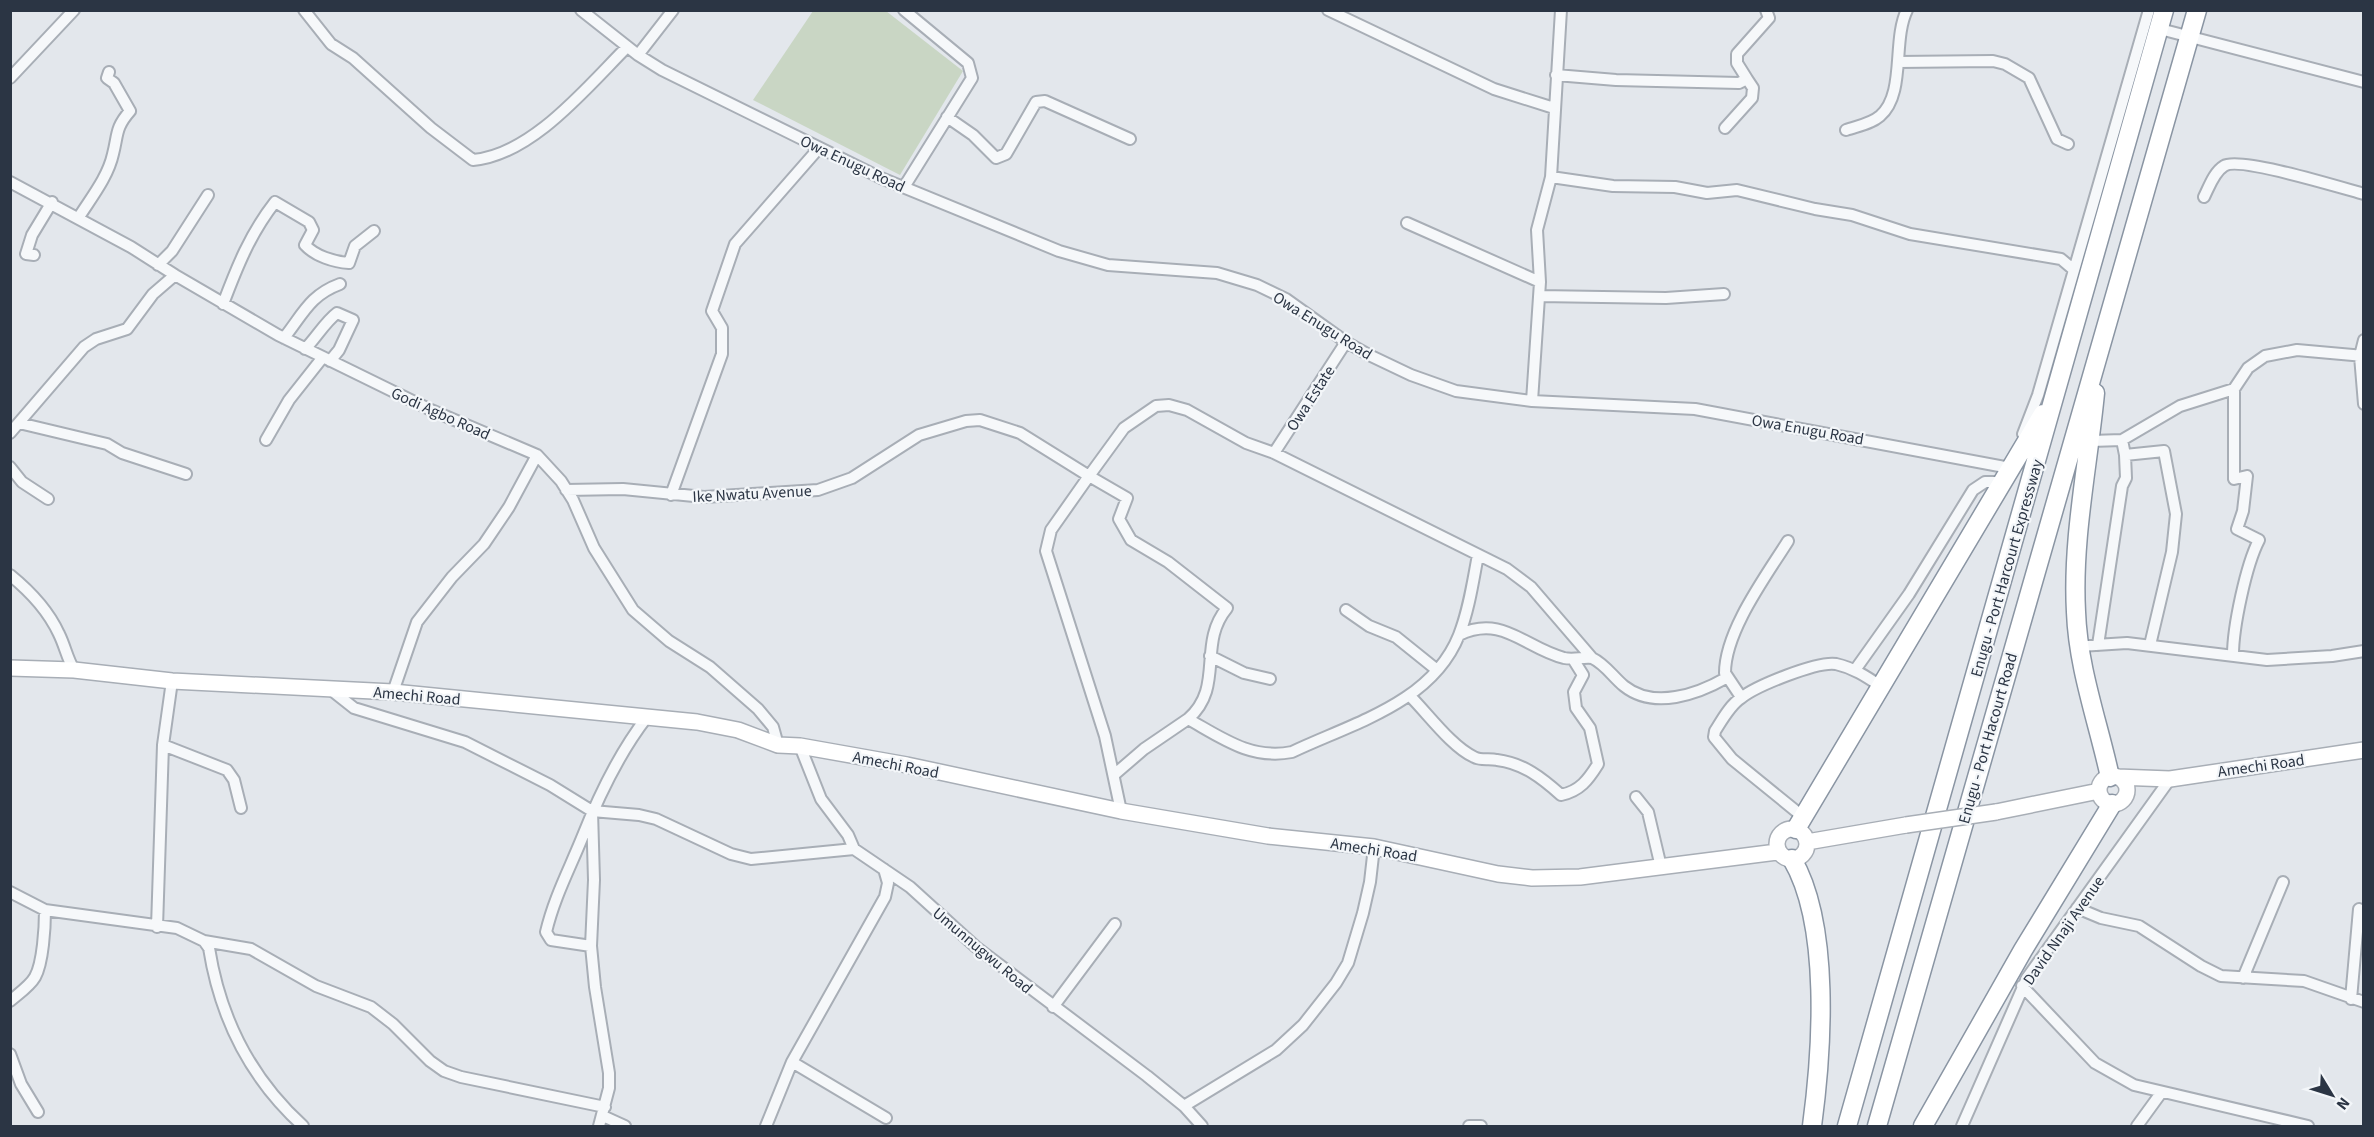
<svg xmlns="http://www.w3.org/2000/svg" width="2374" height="1137" font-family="'Source Sans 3',sans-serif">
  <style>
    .green { fill: #c9d6c4 }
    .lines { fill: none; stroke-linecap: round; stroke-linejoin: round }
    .street-casing { stroke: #a8aeb6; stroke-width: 14 }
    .secondary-casing { stroke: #a8aeb6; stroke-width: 18 }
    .highway-casing { stroke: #8a95a3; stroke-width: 21 }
    .street { stroke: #f6f8fa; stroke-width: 10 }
    .secondary { stroke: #fff; stroke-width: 15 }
    .highway { stroke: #fff; stroke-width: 18 }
    .secondary-bridge-casing { stroke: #a8aeb6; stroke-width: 18; stroke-linecap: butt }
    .secondary-bridge { stroke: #fff; stroke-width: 15 }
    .labels { text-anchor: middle; stroke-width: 4.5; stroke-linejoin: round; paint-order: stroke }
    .street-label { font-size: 16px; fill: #2b3544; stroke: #f3f6f9 }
  </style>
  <rect width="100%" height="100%" fill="#e3e7ec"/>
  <path class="green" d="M 813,11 L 886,11 L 963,71 L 900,175 L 753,100 Z"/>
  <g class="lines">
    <g class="street-casing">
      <path id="street" d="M 304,10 L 331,44 L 353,58 L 431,128 L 473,160 C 532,155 587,87 627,47
        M 581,10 L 638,55 L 662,70 L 881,178 L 1059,251 L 1108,265 L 1217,273 L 1257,285 L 1286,299 L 1346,342 L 1369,355 L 1411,375 L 1456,391 L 1532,401 L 1695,409 L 2010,468 L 2012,463
        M 1328,10 L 1494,89 L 1554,108
        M 2160,29 L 2364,82
        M 638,55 L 673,10
        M 1898,62 L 1993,61 L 2005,64 L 2029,78 L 2057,139 L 2068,144
        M 1556,75 L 1616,80 L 1739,83 L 1747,79 L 1737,63 L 1737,54 L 1769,18 L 1766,10
        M 10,78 L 74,10
        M 947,117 L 973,135 L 996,158 L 1006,154 L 1036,102 L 1045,101 L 1130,139
        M 1725,128 L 1752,98 L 1753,88 L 1747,79
        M 1846,130 C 1857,126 1871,124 1880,116 C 1906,94 1892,40 1907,10
        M 1551,177 L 1613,186 L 1675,187 L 1707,193 L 1737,190 L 1815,209 L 1852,215 L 1910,234 L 2061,259 L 2074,270
        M 10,182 L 131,247 L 175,275 L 278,335 L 431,410 L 537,455 L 561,481 L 573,500 L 594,548 L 633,610 L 669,641 L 710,667 L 758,709 L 773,727 L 778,745
        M 904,187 L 972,78 L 968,63 L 904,10
        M 2204,197 C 2209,187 2214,172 2224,166 C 2239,156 2342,188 2364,194
        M 79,217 C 91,198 108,177 113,154 C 118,135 115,128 130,111 L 114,83 L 107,78 L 109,72
        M 1407,223 L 1540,282
        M 34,255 L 26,254 L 32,235 L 52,202
        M 158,265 L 172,251 L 208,195
        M 1539,296 L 1666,298 L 1724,294
        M 223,304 C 237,267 250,234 275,202 L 309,222 L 313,230 L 305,245 C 315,256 334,262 349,263 L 355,246 L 374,231
        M 284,338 C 303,314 310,295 340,284
        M 2364,340 L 2360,356 L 2364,404
        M 305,349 C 316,338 325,322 337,313 L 353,320 L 339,350 L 330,361
        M 1532,401 L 1540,282 L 1537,230 L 1551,177 L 1561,10
        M 19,423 L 107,444 L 122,453 L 186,474
        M 10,433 L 84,347 L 96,339 L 127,329 L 153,294 L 175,275
        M 2023,434 L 2038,395 L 2149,10
        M 266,440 L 289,400 L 323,357
        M 2122,440 L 2125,455 L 2164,451 L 2176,514 L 2172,552 L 2150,645
        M 2091,441 L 2122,440 L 2180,406 L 2234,389 L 2248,368 L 2265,356 L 2297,350 L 2364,356
        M 1274,453 L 1346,342
        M 10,467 L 22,482 L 48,499
        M 566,490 L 623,489 L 704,497 L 818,490 L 852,478 L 919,435 L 966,421 L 980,420 L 1020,433 L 1089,476 L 1051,530 L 1046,551 L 1105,736 L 1121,811
        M 671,495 L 722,354 L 722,328 L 712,311 L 735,244 L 819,148
        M 10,575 C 31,592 48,610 59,634 C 65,646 67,658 74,670
        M 1346,610 L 1369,626 L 1396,637 L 1437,670
        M 1459,635 C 1502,614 1525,648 1564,658 C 1573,660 1583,657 1592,658 C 1605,664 1613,677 1624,686 C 1654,710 1698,694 1726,678
        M 2098,645 L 2122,486 L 2126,478 L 2125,455
        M 2080,646 L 2127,643 L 2267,660 L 2332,656 L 2364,651
        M 2233,655 C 2233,627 2246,565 2259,540 L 2237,529 L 2243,511 L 2247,476 L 2234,479 L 2234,389
        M 1210,656 L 1244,673 L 1270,679
        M 1855,670 L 1909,594 L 1973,490 L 1985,482 L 2002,482
        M 330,689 L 354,708 L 465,742 L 550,785 L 592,811 L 639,815 L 656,819 L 731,854 L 751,859 L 854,849
        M 393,692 L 417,622 L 452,577 L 484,544 L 509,507 L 537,455
        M 1410,696 C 1428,714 1452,747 1474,757 C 1481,761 1489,758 1497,760 C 1523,763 1542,778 1561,795 C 1580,791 1588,780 1598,764 L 1590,728 L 1576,708 L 1574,692 L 1583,675 L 1573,659
        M 1741,697 L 1725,673 C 1725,631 1766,576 1788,541
        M 1188,719 C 1225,687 1197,644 1227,608 L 1168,562 L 1131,540 L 1119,519 L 1127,498 L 1089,476 L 1124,428 L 1156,406 L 1169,405 L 1187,410 L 1246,443 L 1274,453 L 1507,569 L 1531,587 L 1592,658
        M 163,745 L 227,770 L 234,780 L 241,808
        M 800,746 L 821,799 L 848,835 L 854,849 L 910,887 L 976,947 L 1147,1076 L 1184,1106 L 1202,1126
        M 1115,774 L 1144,749 L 1188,719 C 1222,738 1251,760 1292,752 C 1353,723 1432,703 1459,635 C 1469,610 1473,581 1478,555
        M 1636,797 L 1648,812 L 1661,867
        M 592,811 L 594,880 L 591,946 L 595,987 L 609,1073 L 609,1088 L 599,1126
        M 1802,816 L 1732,759 L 1714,737 L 1715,731 C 1722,720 1730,705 1741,698 C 1756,686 1817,661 1836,664 C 1854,668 1867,677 1882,687
        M 10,892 L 45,910 L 177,928 L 204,941 L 251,949 L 316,986 L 371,1007 L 393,1024 L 430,1061 L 444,1071 L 461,1077 L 605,1107
        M 2077,908 L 2101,918 L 2139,926 L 2201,966 L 2221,976 L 2304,981 L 2364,1002
        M 157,927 L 163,745 L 172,681
        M 204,941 L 209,948 C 220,1017 250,1078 303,1126
        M 591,946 L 551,940 L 546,932 C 554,898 569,870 582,838 C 599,795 619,753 647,717
        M 2243,978 L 2283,882
        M 2022,986 L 2095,1063 L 2134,1085 L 2308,1126
        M 2351,999 L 2359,909
        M 10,1001 C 18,994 30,986 35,977 C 43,963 45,927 45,910
        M 1053,1007 L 1115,924
        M 10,1054 L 21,1084 L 38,1112
        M 792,1062 L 886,1118
        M 1184,1106 L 1276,1050 L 1303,1025 L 1336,983 L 1348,963 L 1363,913 L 1370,882 L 1374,847
        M 603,1116 L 625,1126
        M 766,1126 L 792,1062 L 885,897 L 888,883 L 884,869
        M 1469,1126 L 1481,1126
        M 1962,1126 L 2027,978 L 2170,779
        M 2137,1126 L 2161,1093"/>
    </g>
    <g class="secondary-casing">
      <path id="secondary" d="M 10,668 L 74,670 L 172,681 L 393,692 L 697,722 L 738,730 L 778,745 L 800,746 L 907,765 L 1121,811 L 1268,836 L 1374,847 L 1498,874 L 1532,878 L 1580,877 L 1777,852
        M2099 790a14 14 0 1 1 28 0a14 14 0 1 1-28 0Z
        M 2117,777 L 2170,779 L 2364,750
        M 1996,812 L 2099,791
        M1777 844a15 15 0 1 1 30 0a15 15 0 1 1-30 0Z
        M 1807,842 L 1906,825"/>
    </g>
    <g class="highway-casing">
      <path id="highway" d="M 2095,393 C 2088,466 2072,539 2076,612 C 2078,668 2098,722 2110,777
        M 1796,829 L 2043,414
        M 1792,859 C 1831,925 1822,1052 1812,1126
        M 1847,1126 L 2164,10
        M 1877,1126 L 2197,10
        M 1923,1126 L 2023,950 L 2112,804"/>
    </g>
    <use href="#street" class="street"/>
    <use href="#secondary" class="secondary"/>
    <use href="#highway" class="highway"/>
    <g class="secondary-bridge-casing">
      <path id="secondary-bridge" d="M 1906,825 L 1996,812"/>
    </g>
    <use href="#secondary-bridge" class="secondary-bridge"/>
  </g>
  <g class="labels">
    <g class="street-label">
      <text transform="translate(853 163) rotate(25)" y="6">Owa Enugu Road</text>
      <text transform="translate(1323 325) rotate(32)" y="6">Owa Enugu Road</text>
      <text transform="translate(1310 398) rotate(-57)" y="6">Owa Estate</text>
      <text transform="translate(441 413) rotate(24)" y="6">Godi Agbo Road</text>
      <text transform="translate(1808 429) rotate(10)" y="6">Owa Enugu Road</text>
      <text transform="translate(752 493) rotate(-3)" y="6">Ike Nwatu Avenue</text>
      <text transform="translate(2006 568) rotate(-74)" y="6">Enugu - Port Harcourt Expressway</text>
      <text transform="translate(417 695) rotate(5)" y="6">Amechi Road</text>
      <text transform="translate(1987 738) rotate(-74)" y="6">Enugu - Port Hacourt Road</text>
      <text transform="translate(896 764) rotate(11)" y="6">Amechi Road</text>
      <text transform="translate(2261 765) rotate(-8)" y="6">Amechi Road</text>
      <text transform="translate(1374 849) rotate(9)" y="6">Amechi Road</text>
      <text transform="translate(2063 930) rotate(-55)" y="6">David Nnaji Avenue</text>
      <text transform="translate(983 950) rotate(40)" y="6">Umunnugwu Road</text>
    </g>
  </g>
  <rect width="2374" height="1137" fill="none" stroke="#2b3544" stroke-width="24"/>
  <g transform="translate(2332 1095) rotate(128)" stroke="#f3f6f9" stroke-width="4.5" paint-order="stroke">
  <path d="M0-4.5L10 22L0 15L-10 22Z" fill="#2b3544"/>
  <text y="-9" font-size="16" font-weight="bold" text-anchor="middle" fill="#2b3544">N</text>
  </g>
</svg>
